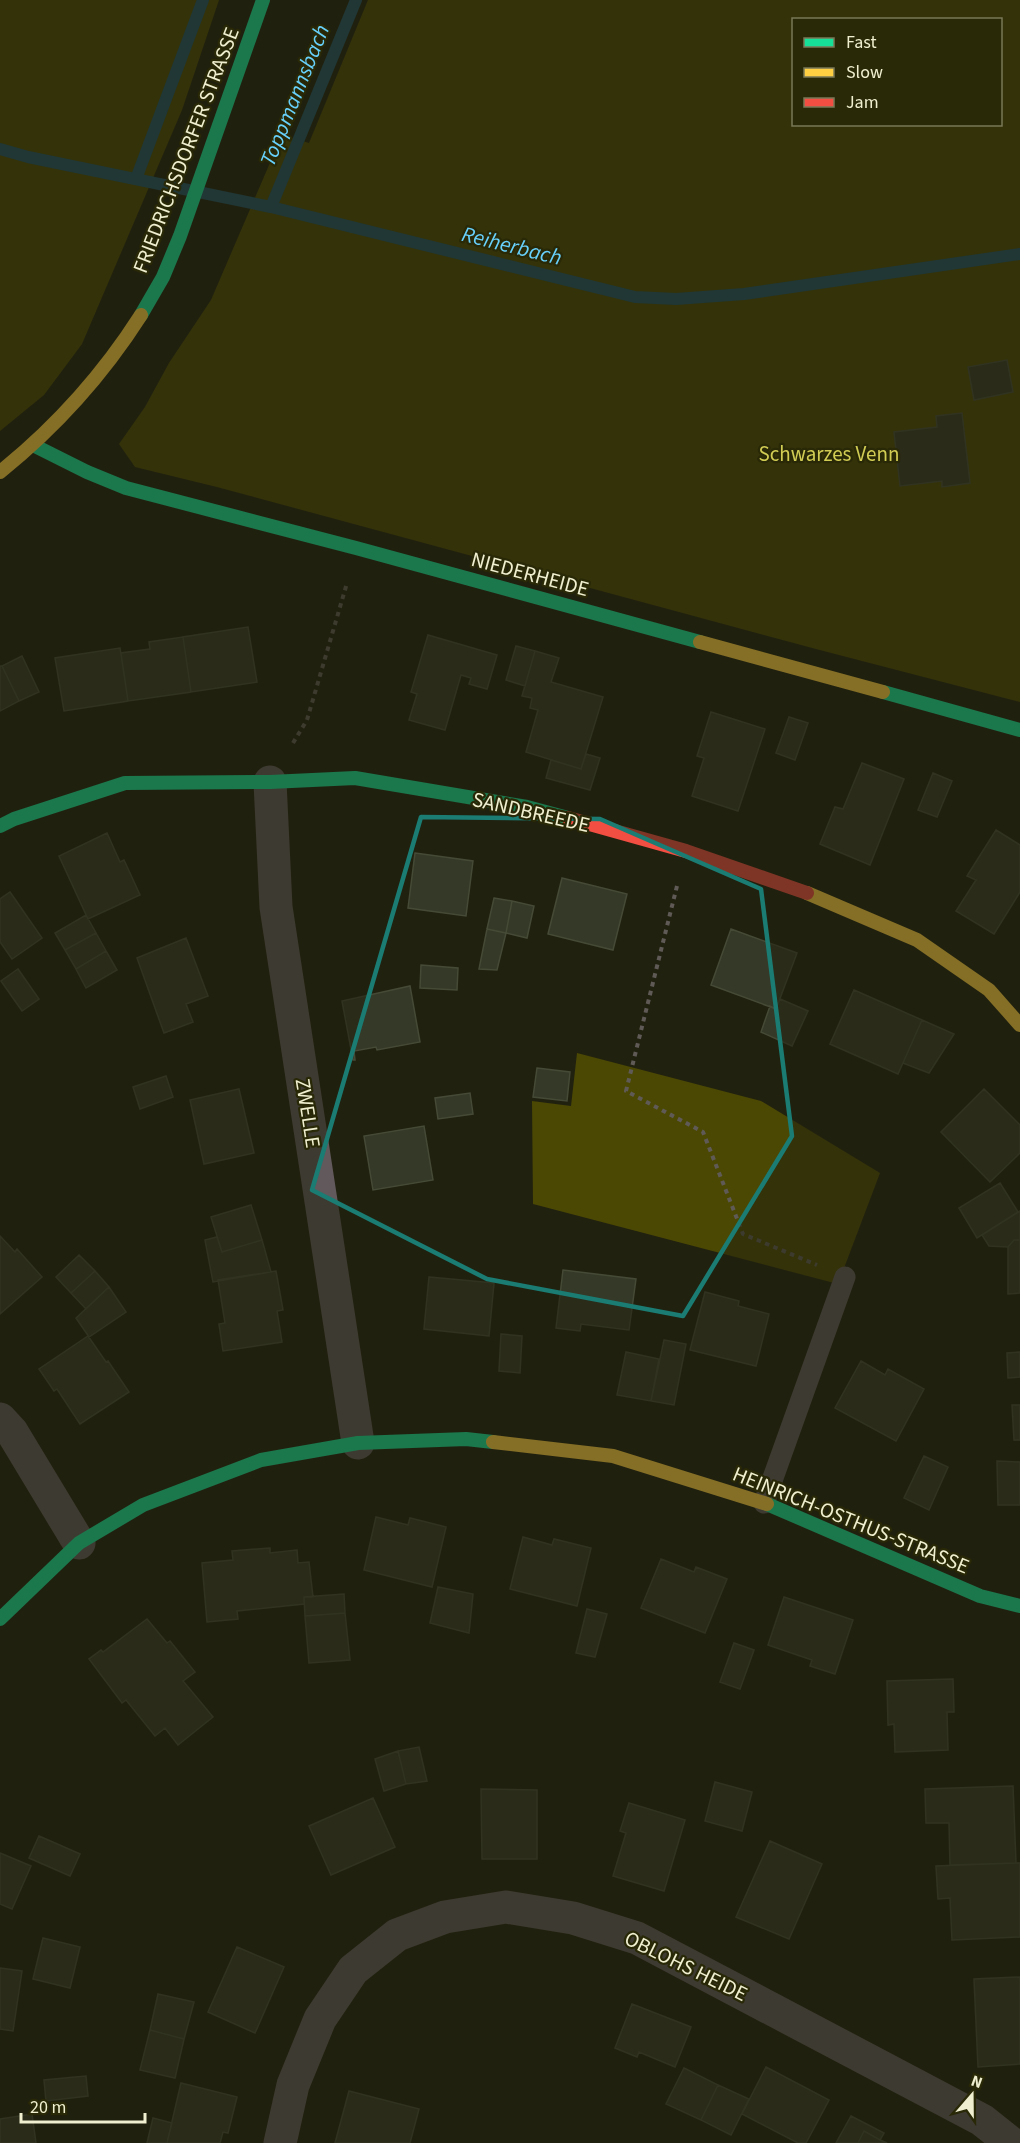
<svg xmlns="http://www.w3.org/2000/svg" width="1020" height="2143" font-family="'Source Sans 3',sans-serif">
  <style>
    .green { fill: #4b4804; fill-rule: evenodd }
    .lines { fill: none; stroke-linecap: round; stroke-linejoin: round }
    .stream { stroke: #1f5264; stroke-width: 12 }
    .building { fill: #353927; stroke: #454a37; stroke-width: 1.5 }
    .path { stroke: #5f5a56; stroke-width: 4; stroke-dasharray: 4.5 4.5; stroke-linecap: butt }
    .lane { stroke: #61595b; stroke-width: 21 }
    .street { stroke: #61595b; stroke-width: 33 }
    .fast { stroke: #16e098; stroke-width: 14 }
    .slow { stroke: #ffcf43; stroke-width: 14 }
    .jam { stroke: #f24e42; stroke-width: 14 }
    .marked { fill: none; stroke: #1a7c73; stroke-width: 4.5; stroke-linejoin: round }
    .labels { text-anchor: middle; stroke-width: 4.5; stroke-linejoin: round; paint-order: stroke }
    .street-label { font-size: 21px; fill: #f0f0d0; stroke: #292807 }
    .park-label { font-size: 21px; fill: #d1cc53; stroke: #292807 }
    .water-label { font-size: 22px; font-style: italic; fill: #68d1fb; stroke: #292807 }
  </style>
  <rect width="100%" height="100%" fill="#21210f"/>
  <path class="green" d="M 0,0 L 219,0 L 182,110 L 82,344 L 44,395 L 0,431 Z
    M 368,0 L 1020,0 L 1020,702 L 816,649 L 217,487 L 135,467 L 119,444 L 145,407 L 169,363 L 211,300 L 282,135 L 309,143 ZM 794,20 L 1000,20 L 1000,124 L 794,124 Z
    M 577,1053 L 761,1101 L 880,1173 L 838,1284 L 533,1204 L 532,1101 L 571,1106 Z"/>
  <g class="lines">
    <path class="stream" d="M 0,149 L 28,157 L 271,207 L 635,297 L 676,299 L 744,294 L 1020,254
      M 136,179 L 203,0
      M 271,207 L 356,0"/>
  </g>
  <path class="building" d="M 1007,360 L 1013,392 L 974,400 L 968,367 Z
    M 962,413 L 970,483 L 942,487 L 942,481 L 900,486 L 894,432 L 937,427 L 936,416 Z
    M 248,627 L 257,682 L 191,692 L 183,637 Z
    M 428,635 L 497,655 L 487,689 L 469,684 L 471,678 L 461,675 L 445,730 L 409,720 L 417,694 L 411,692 Z
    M 183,637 L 191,692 L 128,701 L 121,653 L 150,649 L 149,642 Z
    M 516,646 L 535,651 L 525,686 L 506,680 Z
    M 120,648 L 128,701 L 64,711 L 55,658 Z
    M 535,651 L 559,658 L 551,682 L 603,697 L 581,769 L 526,752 L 538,710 L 530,708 L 532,698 L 522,696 Z
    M 22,656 L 39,692 L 19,701 L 2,666 Z
    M 0,666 L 2,666 L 19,701 L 0,711 Z
    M 711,712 L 765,729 L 738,811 L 692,796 L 704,758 L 697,756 Z
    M 789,717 L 808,723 L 795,760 L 776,753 Z
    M 586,754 L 600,758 L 590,790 L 546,778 L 551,760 L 581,769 Z
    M 862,763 L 904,779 L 870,865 L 820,844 L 835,807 L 843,809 Z
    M 933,773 L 952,781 L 937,817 L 918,810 Z
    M 996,830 L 1020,845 L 1020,892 L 994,934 L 956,911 L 976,880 L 967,876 Z
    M 107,833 L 120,862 L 124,860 L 140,895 L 88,919 L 59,856 Z
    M 415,853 L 473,861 L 466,916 L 408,908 Z
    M 562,878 L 627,894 L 613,950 L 548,934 Z
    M 10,892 L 42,938 L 12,959 L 0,942 L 0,899 Z
    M 494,898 L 512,901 L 506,933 L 487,929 Z
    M 512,901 L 534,906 L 527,938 L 506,933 Z
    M 86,915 L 96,933 L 65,950 L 55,933 Z
    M 487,929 L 506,933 L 497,970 L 479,969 Z
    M 731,929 L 797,953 L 776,1009 L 711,985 Z
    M 96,933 L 106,951 L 76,969 L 65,950 Z
    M 186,938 L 208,996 L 186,1004 L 193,1022 L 164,1033 L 137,958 Z
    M 106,951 L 117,970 L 86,988 L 76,969 Z
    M 421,965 L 458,968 L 457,990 L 420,988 Z
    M 18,969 L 39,999 L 22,1011 L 1,981 Z
    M 410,986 L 420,1042 L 377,1050 L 376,1047 L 354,1051 L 355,1060 L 353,1060 L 342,1001 Z
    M 854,990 L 922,1020 L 898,1074 L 830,1044 Z
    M 780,999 L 808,1011 L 792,1046 L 761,1032 L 770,1006 L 776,1009 Z
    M 922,1020 L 954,1034 L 929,1073 L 903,1063 Z
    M 537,1068 L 570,1072 L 567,1101 L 533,1097 Z
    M 166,1076 L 173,1097 L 140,1109 L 133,1087 Z
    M 239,1089 L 254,1153 L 204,1164 L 190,1100 Z
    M 984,1089 L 1020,1125 L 1020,1153 L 990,1182 L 941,1132 Z
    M 470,1093 L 473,1114 L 438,1119 L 435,1098 Z
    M 424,1126 L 433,1180 L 373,1190 L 364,1136 Z
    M 1000,1183 L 1018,1212 L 977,1238 L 959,1208 Z
    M 251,1205 L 262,1240 L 222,1252 L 211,1217 Z
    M 1020,1211 L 1020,1240 L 1014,1240 L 1008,1247 L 989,1246 L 982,1235 Z
    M 0,1236 L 15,1252 L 17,1249 L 42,1277 L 0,1314 Z
    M 217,1237 L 222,1252 L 262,1240 L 271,1272 L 213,1282 L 205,1240 Z
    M 1014,1240 L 1020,1240 L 1020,1293 L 1008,1294 L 1008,1247 Z
    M 79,1255 L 95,1271 L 71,1293 L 56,1277 Z
    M 563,1270 L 636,1279 L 629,1330 L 581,1324 L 580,1331 L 556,1328 Z
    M 95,1271 L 109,1287 L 86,1309 L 71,1293 Z
    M 276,1271 L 283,1310 L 277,1311 L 282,1342 L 223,1351 L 219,1324 L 225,1323 L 218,1280 Z
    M 429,1277 L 494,1283 L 489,1336 L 424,1329 Z
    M 109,1287 L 126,1312 L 89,1337 L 76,1318 Z
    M 705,1292 L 739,1301 L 738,1306 L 769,1314 L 756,1366 L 690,1350 Z
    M 501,1334 L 522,1336 L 520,1373 L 499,1371 Z
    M 88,1336 L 106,1362 L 108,1361 L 129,1392 L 80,1424 L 57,1389 L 54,1391 L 39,1369 Z
    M 664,1340 L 686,1344 L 674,1405 L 651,1401 Z
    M 626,1352 L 659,1359 L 651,1401 L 617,1395 Z
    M 1020,1352 L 1020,1377 L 1008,1378 L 1007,1353 Z
    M 861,1361 L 885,1375 L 888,1369 L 924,1389 L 896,1441 L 835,1408 Z
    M 1012,1405 L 1020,1405 L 1020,1440 L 1014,1440 Z
    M 924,1456 L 948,1467 L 929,1510 L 904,1498 Z
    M 997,1461 L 1020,1462 L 1020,1505 L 998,1505 Z
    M 376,1517 L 408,1525 L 410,1518 L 446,1527 L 432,1587 L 364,1570 Z
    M 523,1537 L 552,1545 L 554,1539 L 591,1548 L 577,1606 L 510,1589 Z
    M 270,1548 L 270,1553 L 297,1550 L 298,1563 L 309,1562 L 313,1597 L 304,1597 L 304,1604 L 237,1611 L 238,1619 L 207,1622 L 202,1563 L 233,1560 L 232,1551 Z
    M 661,1559 L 694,1572 L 696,1567 L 727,1579 L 705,1633 L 641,1608 Z
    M 438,1587 L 473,1594 L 469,1633 L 430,1623 Z
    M 344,1594 L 345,1613 L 305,1616 L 304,1597 Z
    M 784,1597 L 853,1620 L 835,1674 L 810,1666 L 812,1660 L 768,1645 Z
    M 587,1609 L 607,1614 L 595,1657 L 576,1653 Z
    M 345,1613 L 350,1660 L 309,1663 L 305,1616 Z
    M 147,1619 L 167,1643 L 170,1641 L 195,1672 L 183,1681 L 213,1717 L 178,1745 L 165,1728 L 155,1736 L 126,1700 L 122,1703 L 89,1659 L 101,1650 L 103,1652 Z
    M 734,1643 L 754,1650 L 740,1689 L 720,1682 Z
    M 953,1679 L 954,1712 L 947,1712 L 948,1750 L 895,1752 L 894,1724 L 888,1725 L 887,1681 Z
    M 419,1747 L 427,1781 L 406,1784 L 398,1751 Z
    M 398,1751 L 406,1784 L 384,1791 L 375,1759 Z
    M 715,1782 L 752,1792 L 742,1831 L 705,1821 Z
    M 1013,1786 L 1016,1863 L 950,1865 L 949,1823 L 926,1823 L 925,1789 Z
    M 481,1789 L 537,1790 L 537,1859 L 482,1859 Z
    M 373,1798 L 395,1847 L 331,1875 L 309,1826 Z
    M 629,1803 L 685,1820 L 664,1891 L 613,1876 L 626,1833 L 620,1831 Z
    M 39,1836 L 80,1854 L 70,1876 L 29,1858 Z
    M 770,1841 L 822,1864 L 789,1939 L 736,1917 Z
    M 0,1853 L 31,1866 L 12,1909 L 0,1904 Z
    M 1016,1863 L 1020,1863 L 1020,1937 L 952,1940 L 950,1898 L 938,1899 L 936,1866 Z
    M 43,1938 L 80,1947 L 70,1988 L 33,1979 Z
    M 237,1947 L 284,1967 L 255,2033 L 208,2012 Z
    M 0,1968 L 22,1971 L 13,2031 L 0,2029 Z
    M 1020,1977 L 1020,2064 L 978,2067 L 974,1979 Z
    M 158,1994 L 194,2002 L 184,2039 L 150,2030 Z
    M 632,2004 L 691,2027 L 675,2067 L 639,2052 L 637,2057 L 615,2048 Z
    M 150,2030 L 184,2039 L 175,2078 L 140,2070 Z
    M 766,2067 L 829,2100 L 806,2143 L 798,2143 L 742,2114 Z
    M 684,2068 L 718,2085 L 701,2120 L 666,2104 Z
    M 86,2076 L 88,2096 L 46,2101 L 44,2080 Z
    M 181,2083 L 237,2097 L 228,2133 L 223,2132 L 220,2143 L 167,2143 Z
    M 718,2085 L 749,2099 L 731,2135 L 701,2120 Z
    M 349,2091 L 419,2109 L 410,2143 L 335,2143 Z
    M 32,2114 L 36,2143 L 0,2143 L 0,2119 Z
    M 851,2116 L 884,2133 L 880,2140 L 864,2131 L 858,2143 L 836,2143 Z
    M 153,2118 L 172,2123 L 167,2143 L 147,2143 Z
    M 864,2131 L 880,2140 L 887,2143 L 858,2143 Z"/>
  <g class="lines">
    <path class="path" d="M 293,743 L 307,720 L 347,583
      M 677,886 L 626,1091 L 703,1132 L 743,1234 L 817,1265"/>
    <path class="lane" d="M 764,1503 L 845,1277"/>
    <path class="street" d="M 270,782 L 276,907 L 358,1443
      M 0,1419 L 12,1432 L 79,1543
      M 280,2143 L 293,2085 L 320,2019 L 353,1970 L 397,1935 L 445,1917 L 506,1907 L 573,1918 L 637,1938 L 982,2120 L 1011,2143"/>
    <path class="fast" d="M 141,315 L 163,277 L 180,236 L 263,0
      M 33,445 L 87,472 L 126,488 L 356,548 L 700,642
      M 883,692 L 1020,730
      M 0,826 L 14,819 L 125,783 L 270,782 L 355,778 L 527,807 L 568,818
      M 767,1504 L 980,1596 L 1020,1606
      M 0,1619 L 79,1543 L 143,1505 L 261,1460 L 358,1443 L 466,1439 L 493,1442"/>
    <path class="slow" d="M 0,472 C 56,427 102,376 141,315
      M 700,642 L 883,692
      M 807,893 L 917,940 L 989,990 L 1020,1025
      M 493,1442 L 613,1456 L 767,1504"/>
    <path class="jam" d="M 568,818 L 686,851 L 807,893"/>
  </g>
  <path d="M0 0H1020V2143H0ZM 421,817 L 600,819 L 761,889 L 792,1136 L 683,1316 L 487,1279 L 312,1190 Z" fill="#21210f" fill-opacity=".55" fill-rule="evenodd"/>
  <path class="marked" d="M 421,817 L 600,819 L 761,889 L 792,1136 L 683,1316 L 487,1279 L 312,1190 Z"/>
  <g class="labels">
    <g class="street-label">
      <text transform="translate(186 150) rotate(-69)" y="7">FRIEDRICHSDORFER STRASSE</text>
      <text transform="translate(530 574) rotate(15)" y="7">NIEDERHEIDE</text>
      <text transform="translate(531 812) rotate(13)" y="7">SANDBREEDE</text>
      <text transform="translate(308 1113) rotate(81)" y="7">ZWELLE</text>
      <text transform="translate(851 1520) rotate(22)" y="7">HEINRICH-OSTHUS-STRASSE</text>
      <text transform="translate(686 1966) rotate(26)" y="7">OBLOHS HEIDE</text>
    </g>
    <g class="park-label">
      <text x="829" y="461">Schwarzes Venn</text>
    </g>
    <g class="water-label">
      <text transform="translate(294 95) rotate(-68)" y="8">Toppmannsbach</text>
      <text transform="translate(512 245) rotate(14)" y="8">Reiherbach</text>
    </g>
  </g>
  <rect x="792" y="18" width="210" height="108" fill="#292807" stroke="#797857" stroke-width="1.5"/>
  <rect x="804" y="38" width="30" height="9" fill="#16e098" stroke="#797857" stroke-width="1.5"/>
  <text x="846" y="48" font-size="18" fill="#f0f0d0">Fast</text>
  <rect x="804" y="68" width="30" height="9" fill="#ffcf43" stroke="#797857" stroke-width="1.5"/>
  <text x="846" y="78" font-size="18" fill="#f0f0d0">Slow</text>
  <rect x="804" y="98" width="30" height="9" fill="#f24e42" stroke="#797857" stroke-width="1.5"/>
  <text x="846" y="108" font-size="18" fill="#f0f0d0">Jam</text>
  <g transform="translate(972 2095) rotate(20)" stroke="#292807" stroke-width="4.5" paint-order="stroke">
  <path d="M0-4.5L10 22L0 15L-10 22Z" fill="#f0f0d0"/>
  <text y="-9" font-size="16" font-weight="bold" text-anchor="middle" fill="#f0f0d0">N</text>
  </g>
  <path d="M21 2113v9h124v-9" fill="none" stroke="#f0f0d0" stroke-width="3"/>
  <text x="30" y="2113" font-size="18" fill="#f0f0d0" stroke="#292807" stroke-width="4.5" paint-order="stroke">20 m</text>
</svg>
